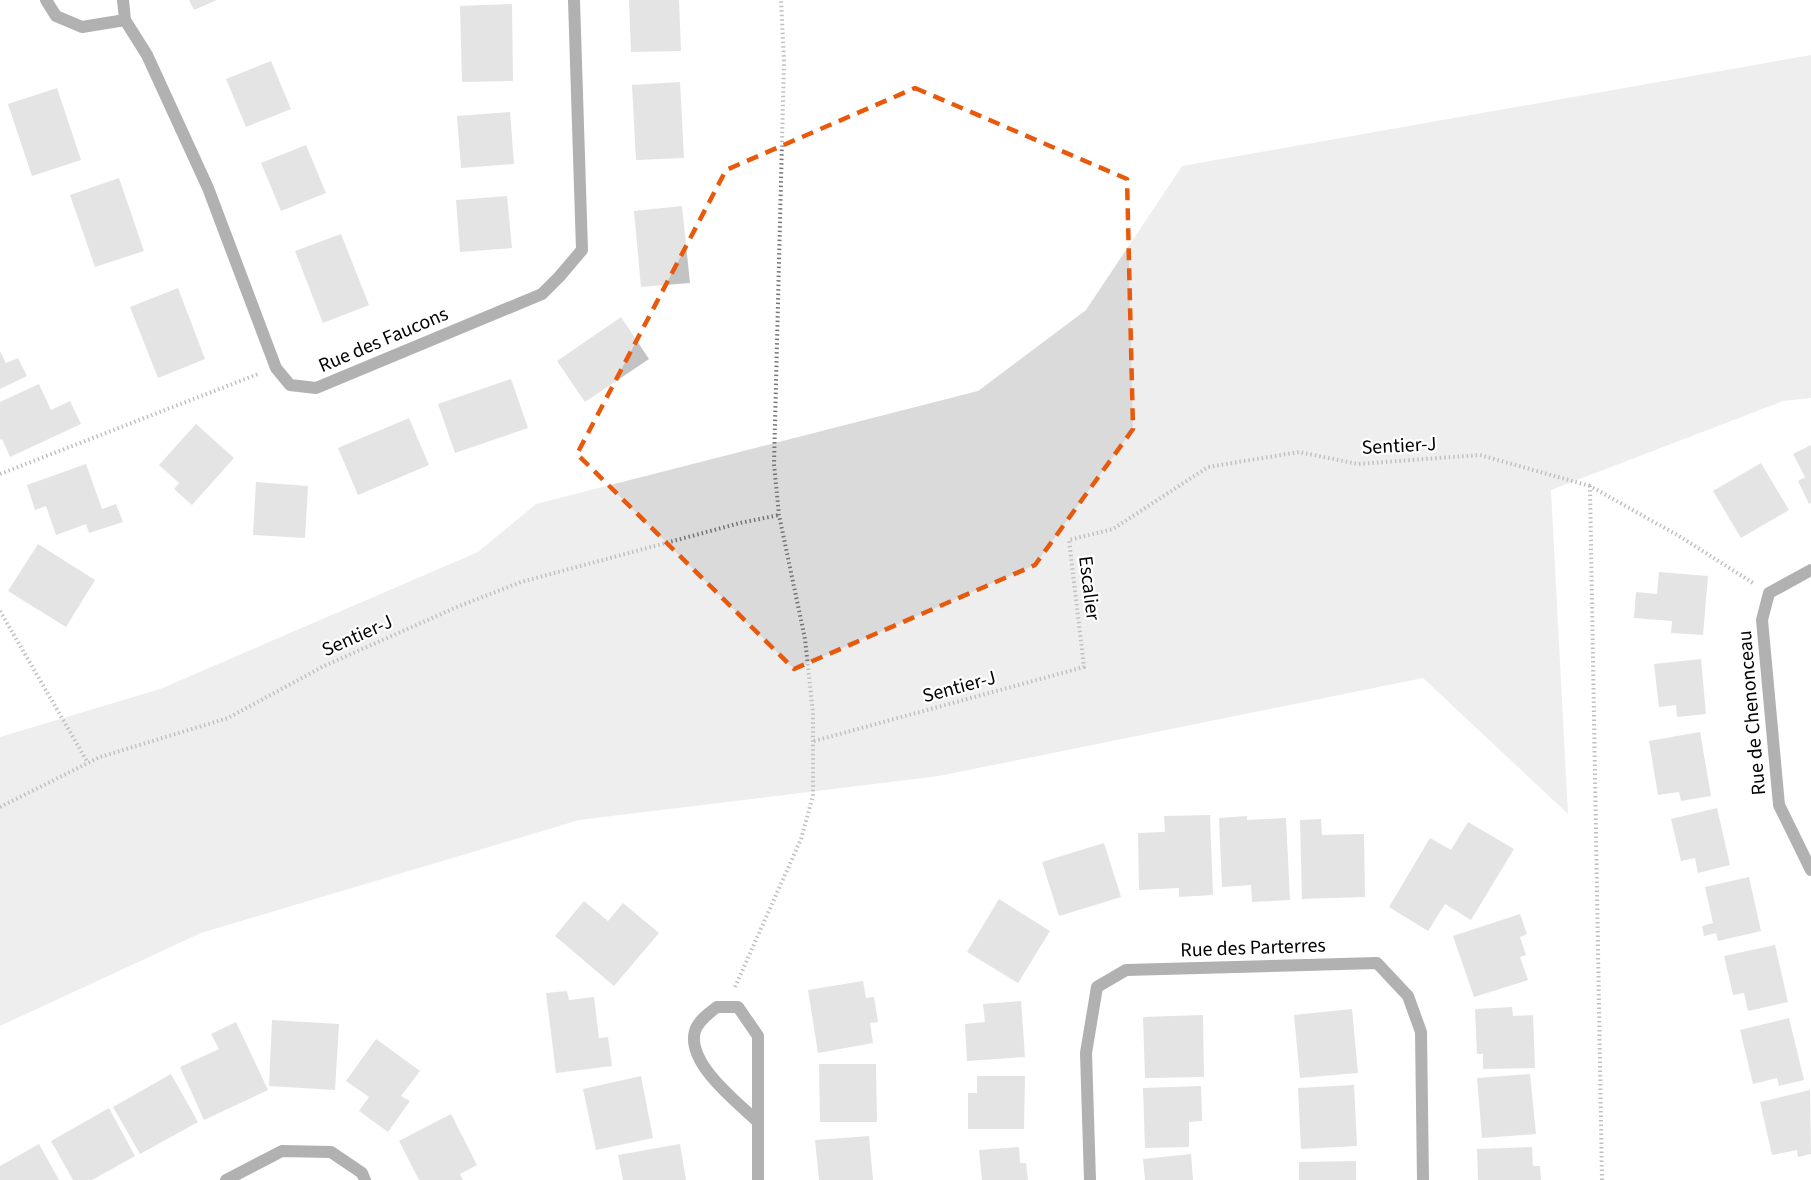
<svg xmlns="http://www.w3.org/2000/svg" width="1811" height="1180" font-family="'Source Sans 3',sans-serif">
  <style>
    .green { fill: #dadada }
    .building { fill: #c3c3c3 }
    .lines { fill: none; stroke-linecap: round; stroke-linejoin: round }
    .path { stroke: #757575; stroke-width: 4; stroke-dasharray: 1.5 3; stroke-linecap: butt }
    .street { stroke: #535353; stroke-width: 12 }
    .marked { fill: none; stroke: #e8590c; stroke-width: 4.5; stroke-dasharray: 12 8; stroke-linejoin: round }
    .labels { text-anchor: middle; stroke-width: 4.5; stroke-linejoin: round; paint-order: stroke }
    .street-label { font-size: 20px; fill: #000; stroke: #fff }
  </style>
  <rect width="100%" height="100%" fill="#fff"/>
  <path class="green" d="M 1811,55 L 1811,398 L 1783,401 L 1551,490 L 1568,814 L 1423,678 L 939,776 L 579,820 L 201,933 L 0,1026 L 0,737 L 160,689 L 478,552 L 536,504 L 978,391 L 1086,310 L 1182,166 Z"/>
  <path class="building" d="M 189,0 L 217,0 L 194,10 Z
    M 629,0 L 679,0 L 681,51 L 631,52 Z
    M 512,4 L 513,81 L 462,82 L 460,6 Z
    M 271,61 L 291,109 L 246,127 L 226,79 Z
    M 680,82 L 684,158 L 636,160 L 632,85 Z
    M 57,88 L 81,160 L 32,176 L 8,104 Z
    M 510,112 L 514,164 L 461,168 L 457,116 Z
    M 306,145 L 326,193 L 281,211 L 261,163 Z
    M 119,178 L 144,251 L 95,267 L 70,195 Z
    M 507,196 L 512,248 L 460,252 L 456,200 Z
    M 682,206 L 690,283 L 641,287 L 634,211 Z
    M 341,234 L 369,305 L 323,323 L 295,251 Z
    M 178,288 L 205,359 L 158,378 L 130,307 Z
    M 621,317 L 649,359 L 585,402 L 557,361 Z
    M 0,351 L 6,363 L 18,358 L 27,376 L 0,389 Z
    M 511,379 L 528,428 L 455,453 L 438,404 Z
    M 39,384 L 51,410 L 70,401 L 81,424 L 10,457 L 2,439 L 0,440 L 0,402 Z
    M 409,418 L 429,465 L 358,495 L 338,448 Z
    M 196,424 L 234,458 L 192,505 L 174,489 L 179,483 L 159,465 Z
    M 1811,445 L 1811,503 L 1809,504 L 1798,481 L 1805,477 L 1793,454 Z
    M 1761,463 L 1789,510 L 1741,538 L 1713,491 Z
    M 86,464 L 102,509 L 116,504 L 123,522 L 89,533 L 86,524 L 56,535 L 46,506 L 35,510 L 27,485 Z
    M 256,482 L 308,486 L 305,538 L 253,535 Z
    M 38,544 L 95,580 L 66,627 L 8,591 Z
    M 1659,572 L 1708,576 L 1703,635 L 1671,633 L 1672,621 L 1634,618 L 1636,592 L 1657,594 Z
    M 1701,659 L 1706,714 L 1677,717 L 1676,705 L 1659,707 L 1654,664 Z
    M 1700,732 L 1711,796 L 1681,801 L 1679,792 L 1658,795 L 1649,741 Z
    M 1717,808 L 1730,865 L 1698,873 L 1695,858 L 1681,861 L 1671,819 Z
    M 1210,815 L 1213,895 L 1179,897 L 1179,888 L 1139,890 L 1138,833 L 1165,832 L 1164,816 Z
    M 1247,816 L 1247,820 L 1286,818 L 1290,900 L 1252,902 L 1251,885 L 1222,887 L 1219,818 Z
    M 1321,819 L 1322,835 L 1364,834 L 1365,897 L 1302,899 L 1300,820 Z
    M 1468,822 L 1514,849 L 1471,920 L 1445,904 L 1428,931 L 1389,907 L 1430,838 L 1451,850 Z
    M 1104,843 L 1121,897 L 1059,916 L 1042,862 Z
    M 1749,877 L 1761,931 L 1718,941 L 1716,933 L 1704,936 L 1702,926 L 1713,923 L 1705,887 Z
    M 999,899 L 1050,931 L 1018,983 L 967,952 Z
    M 584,901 L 608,921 L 623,903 L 659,933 L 614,986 L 555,936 Z
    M 1520,914 L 1527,934 L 1520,937 L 1526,955 L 1520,957 L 1528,980 L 1474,997 L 1453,936 Z
    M 1775,945 L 1788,1002 L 1748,1011 L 1744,993 L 1733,995 L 1724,956 Z
    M 863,981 L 866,998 L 874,997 L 878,1022 L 870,1023 L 873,1043 L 818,1053 L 808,990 Z
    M 567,991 L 569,1000 L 594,997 L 599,1038 L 608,1037 L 612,1066 L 556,1073 L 546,993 Z
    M 1021,1001 L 1025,1057 L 967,1061 L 965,1024 L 985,1022 L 983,1004 Z
    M 1512,1007 L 1513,1016 L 1533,1015 L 1535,1068 L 1483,1069 L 1483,1054 L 1477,1054 L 1475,1009 Z
    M 1352,1009 L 1358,1073 L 1300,1078 L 1294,1015 Z
    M 1203,1015 L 1204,1077 L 1145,1078 L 1143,1017 Z
    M 1789,1018 L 1804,1080 L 1779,1086 L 1777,1078 L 1753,1084 L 1740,1030 Z
    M 272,1020 L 339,1024 L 335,1090 L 269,1086 Z
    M 236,1022 L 268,1090 L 204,1120 L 180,1067 L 219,1049 L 211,1034 Z
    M 376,1039 L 420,1071 L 401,1096 L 410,1101 L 388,1132 L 359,1111 L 369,1097 L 346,1081 Z
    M 819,1064 L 876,1064 L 877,1122 L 820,1122 Z
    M 171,1074 L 198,1122 L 140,1154 L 113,1107 Z
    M 1530,1074 L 1536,1134 L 1482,1138 L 1477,1078 Z
    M 641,1076 L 653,1138 L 596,1150 L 583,1089 Z
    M 977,1076 L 1025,1076 L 1024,1129 L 968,1129 L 968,1093 L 977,1093 Z
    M 1354,1085 L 1357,1146 L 1301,1149 L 1298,1088 Z
    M 1201,1086 L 1202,1121 L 1189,1122 L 1189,1147 L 1145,1148 L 1143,1088 Z
    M 1810,1090 L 1811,1154 L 1798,1157 L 1797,1150 L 1772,1155 L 1760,1102 Z
    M 109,1108 L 135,1156 L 92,1180 L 73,1180 L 51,1141 Z
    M 451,1114 L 477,1165 L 460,1174 L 463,1180 L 419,1180 L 399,1141 Z
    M 869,1136 L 873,1180 L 819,1180 L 815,1140 Z
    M 39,1144 L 59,1180 L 0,1180 L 0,1166 Z
    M 680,1144 L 686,1180 L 623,1180 L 618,1155 Z
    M 1019,1147 L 1020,1163 L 1026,1163 L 1028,1180 L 982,1180 L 979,1150 Z
    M 1532,1147 L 1533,1166 L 1540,1166 L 1541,1180 L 1478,1180 L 1477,1149 Z
    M 1191,1154 L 1193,1180 L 1145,1180 L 1143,1159 Z
    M 1356,1161 L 1356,1180 L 1299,1180 L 1299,1162 Z"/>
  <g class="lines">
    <path class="path" d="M 0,474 L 258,374
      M 0,611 L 88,763
      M 814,741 L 1084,667 L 1069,540 L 1113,529 L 1208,467 L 1299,452 L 1358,464 L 1480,455 L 1590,486
      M 0,807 L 100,757 L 228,718 L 324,666 L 457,607 L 521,582 L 740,523 L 779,515
      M 735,987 L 801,839 L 813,796 L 813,713 L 805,639 L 779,515 L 774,464 L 784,61 L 781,0
      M 1602,1180 L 1590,486 L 1679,536 L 1753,583"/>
    <path class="street" d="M 46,0 L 56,16 L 82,27 L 125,20
      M 123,0 L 125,20 L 147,55 L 208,188 L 276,368 L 290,385 L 316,388 L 542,294 L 559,277 L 582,250 L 574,0
      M 1811,570 L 1769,593 L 1762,620 L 1779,805 L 1811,870
      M 757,1121 C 737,1102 686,1063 695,1031 C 698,1021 709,1013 717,1007 L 738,1007 L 758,1036 L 758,1180
      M 226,1180 L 282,1151 L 331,1152 L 362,1173 L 365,1180
      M 1090,1180 L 1086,1053 L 1097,987 L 1126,970 L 1377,963 L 1408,996 L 1421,1032 L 1423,1180"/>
  </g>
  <path d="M0 0H1811V1180H0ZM 915,88 L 1127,179 L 1133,429 L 1035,565 L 794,669 L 577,454 L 726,170 Z" fill="#fff" fill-opacity=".55" fill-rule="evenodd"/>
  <path class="marked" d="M 915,88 L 1127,179 L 1133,429 L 1035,565 L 794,669 L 577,454 L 726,170 Z"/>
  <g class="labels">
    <g class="street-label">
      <text transform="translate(383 339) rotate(-23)" y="7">Rue des Faucons</text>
      <text transform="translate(1399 445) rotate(-3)" y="7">Sentier-J</text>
      <text transform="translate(1090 588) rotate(83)" y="7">Escalier</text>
      <text transform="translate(357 635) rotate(-24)" y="7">Sentier-J</text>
      <text transform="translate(959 686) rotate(-15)" y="7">Sentier-J</text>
      <text transform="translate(1751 713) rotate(-95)" y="7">Rue de Chenonceau</text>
      <text transform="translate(1253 947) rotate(-2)" y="7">Rue des Parterres</text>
    </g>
  </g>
</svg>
